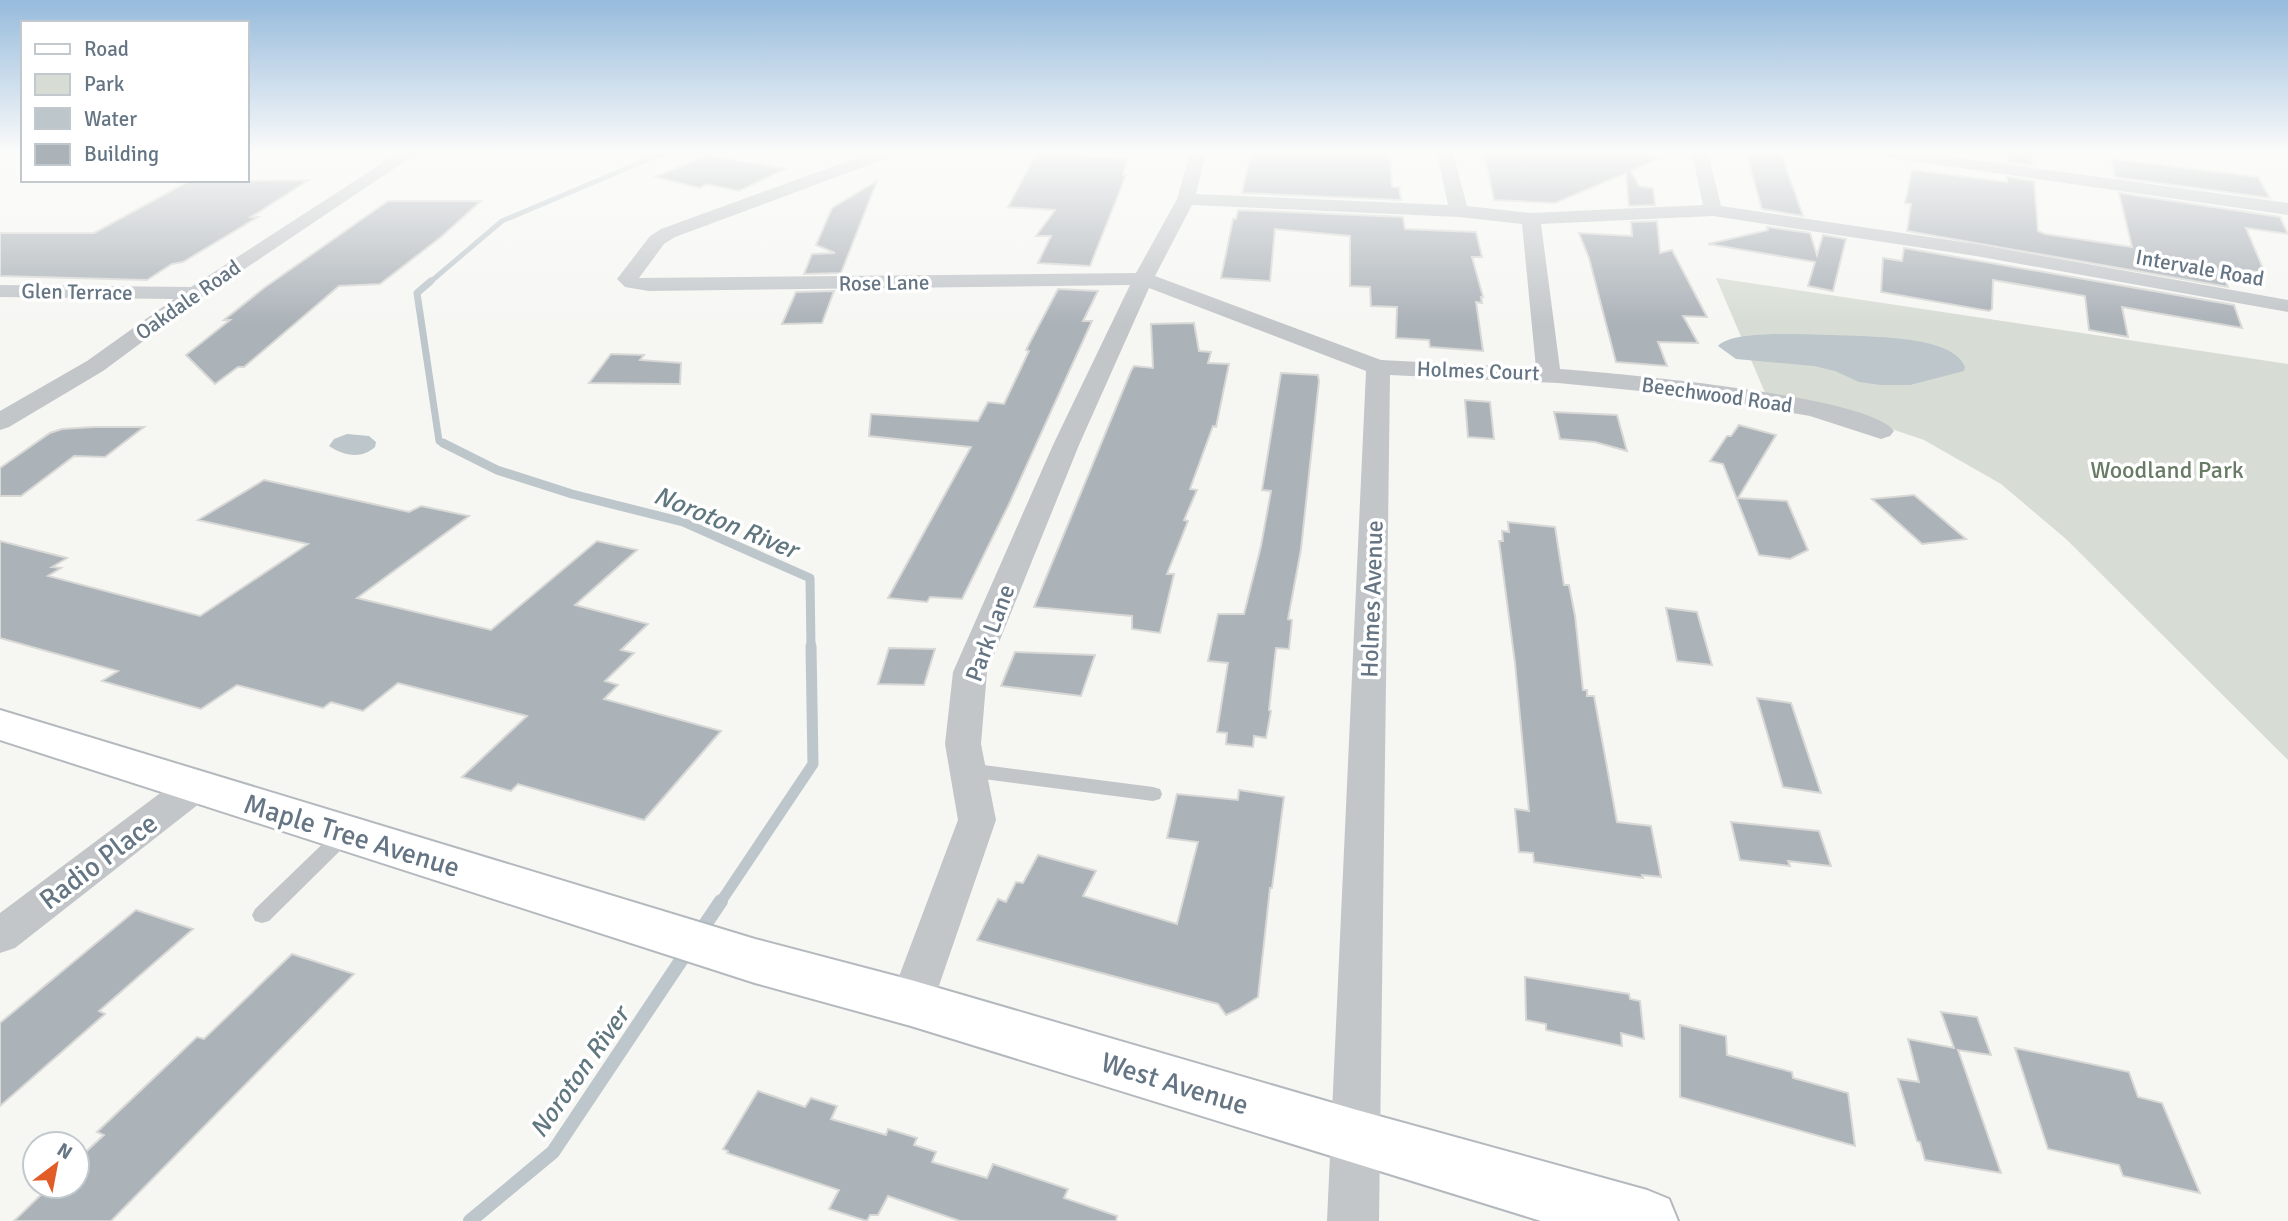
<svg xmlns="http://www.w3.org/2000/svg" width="2288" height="1221" font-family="Signika,sans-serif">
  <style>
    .green { fill: #d7ddd4 }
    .water { fill: #bcc6cb }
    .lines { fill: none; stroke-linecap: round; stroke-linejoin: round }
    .stream-far4 { stroke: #bcc6cb; stroke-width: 5 }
    .stream-far3 { stroke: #bcc6cb; stroke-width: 7 }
    .stream-far2 { stroke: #bcc6cb; stroke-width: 9 }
    .stream-far1 { stroke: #bcc6cb; stroke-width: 11 }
    .stream { stroke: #bcc6cb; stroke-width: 14 }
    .building { fill: #abb2b8; stroke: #d8d8d6; stroke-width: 2 }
    .secondary-casing { stroke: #b4b9be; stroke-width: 4 }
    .lane { fill: #c2c6c9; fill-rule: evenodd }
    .street { fill: #c2c6c9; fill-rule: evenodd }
    .secondary { fill: #fff; fill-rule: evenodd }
    .labels { text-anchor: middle; stroke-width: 7; stroke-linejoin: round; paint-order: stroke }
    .far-street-label { font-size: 21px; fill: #657584; stroke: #fff }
    .park-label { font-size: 24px; fill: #687b64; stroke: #fff }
    .street-label { font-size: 24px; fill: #657584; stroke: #fff }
    .water-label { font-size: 26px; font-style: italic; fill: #617780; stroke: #fff }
    .near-street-label { font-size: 28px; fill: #657584; stroke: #fff }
  </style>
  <rect width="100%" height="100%" fill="#f6f6f3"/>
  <path class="green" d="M 1716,278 L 2288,364 L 2288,760 L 2066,539 L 2001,484 L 1924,440 L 1815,403 L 1766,395 Z"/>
  <path class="water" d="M 1833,335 C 1864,337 1953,334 1965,367 L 1964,371 L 1910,385 L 1881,385 L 1859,382 L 1835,371 L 1814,366 L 1736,359 L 1718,346 C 1733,329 1809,335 1833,335 Z
    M 347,434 L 369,436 L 376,442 L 375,447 C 361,460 342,455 329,446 L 334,439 Z"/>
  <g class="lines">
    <path class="stream-far4" d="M 429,283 L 502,221 L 663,153"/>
    <path class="stream-far3" d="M 431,281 L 417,293 L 439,441 L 447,445"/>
    <path class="stream-far2" d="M 443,443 L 497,470 L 572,494 L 683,522 L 810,578 L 811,648"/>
    <path class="stream-far1" d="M 720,903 L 813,764 L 811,646"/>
    <path class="stream" d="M 698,935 L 721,901
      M 470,1221 L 553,1152 L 688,950"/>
  </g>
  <path class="building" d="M 1251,153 L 1390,153 L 1392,187 L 1399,187 L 1401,200 L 1242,193 Z
    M 1484,153 L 1608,153 L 1662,157 L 1631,171 L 1639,186 L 1653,188 L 1655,205 L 1629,206 L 1626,173 L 1555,203 L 1494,200 Z
    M 1746,153 L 1781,153 L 1803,216 L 1762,209 Z
    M 2008,153 L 2031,153 L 2032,165 L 2008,162 Z
    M 1036,154 L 1127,158 L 1123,175 L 1126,175 L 1090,266 L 1038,263 L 1051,236 L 1036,236 L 1055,210 L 1008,207 Z
    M 707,155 L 785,169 L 739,191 L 706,184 L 700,188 L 655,177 Z
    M 2111,159 L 2258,177 L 2270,198 L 2115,177 Z
    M 1912,170 L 2007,182 L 2007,177 L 2034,181 L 2038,231 L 2045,234 L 2132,247 L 2119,193 L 2280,217 L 2288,234 L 2246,228 L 2265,273 L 2232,269 L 2234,274 L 2223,272 L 2228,287 L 1907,231 L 1911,204 L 1905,203 Z
    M 309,180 L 251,217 L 258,217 L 183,262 L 172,264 L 147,280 L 0,276 L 0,233 L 94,233 L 189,181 Z
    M 877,181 L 841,273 L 804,274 L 812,254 L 835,253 L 816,245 L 832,208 Z
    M 388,201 L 481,201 L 441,237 L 380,284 L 339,286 L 244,367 L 238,367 L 215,384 L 186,355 L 230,320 L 224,320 L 264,288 Z
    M 1238,210 L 1403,217 L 1405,229 L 1476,232 L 1482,257 L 1472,257 L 1483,297 L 1481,297 L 1482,303 L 1476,302 L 1483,351 L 1430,347 L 1429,340 L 1396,338 L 1397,307 L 1371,306 L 1370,287 L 1350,286 L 1350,236 L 1275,229 L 1270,281 L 1221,278 L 1233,219 L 1236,219 Z
    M 1657,221 L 1660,253 L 1672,250 L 1707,317 L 1683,316 L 1698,343 L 1658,342 L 1667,366 L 1616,362 L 1589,258 L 1579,233 L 1632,236 L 1631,222 Z
    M 1767,227 L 1810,233 L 1817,255 L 1823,235 L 1846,239 L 1833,291 L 1808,286 L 1815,262 L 1708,244 L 1768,230 Z
    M 1904,248 L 2234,305 L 2242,328 L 2122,307 L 2128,337 L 2089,330 L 2085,296 L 1993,280 L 1992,309 L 1989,311 L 1881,292 L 1883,258 L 1902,261 Z
    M 1058,289 L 1098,291 L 1083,321 L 1092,321 L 1009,504 L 962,599 L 930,597 L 927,602 L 888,598 L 971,447 L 869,436 L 871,414 L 978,421 L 988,402 L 1004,404 L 1029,351 L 1026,350 Z
    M 834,291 L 822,323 L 782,324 L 796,292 Z
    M 1194,323 L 1199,351 L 1211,352 L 1208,363 L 1229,364 L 1216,427 L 1213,426 L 1190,489 L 1197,490 L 1184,520 L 1188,521 L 1167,574 L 1174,574 L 1160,633 L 1132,629 L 1132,616 L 1034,607 L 1131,371 L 1134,366 L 1153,368 L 1151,324 Z
    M 611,354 L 644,355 L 640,360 L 681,363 L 680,384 L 589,383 Z
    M 1281,373 L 1318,375 L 1319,381 L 1301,549 L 1288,619 L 1292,620 L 1289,649 L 1276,648 L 1269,710 L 1271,711 L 1266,738 L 1254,736 L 1253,747 L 1226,744 L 1227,733 L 1217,732 L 1228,663 L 1208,661 L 1218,614 L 1244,614 L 1261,546 L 1271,491 L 1262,490 Z
    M 1465,400 L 1490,402 L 1494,439 L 1468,437 Z
    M 1554,412 L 1617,415 L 1627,451 L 1595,442 L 1560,439 Z
    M 1739,425 L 1776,435 L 1738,498 L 1787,501 L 1808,550 L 1790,559 L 1759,555 L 1723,464 L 1710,461 L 1727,436 L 1731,436 Z
    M 94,427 L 144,427 L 105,457 L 74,456 L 21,496 L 0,496 L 0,468 L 50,433 L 62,429 Z
    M 264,480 L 409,512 L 421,506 L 469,516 L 357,598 L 491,630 L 597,541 L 637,550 L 575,605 L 648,624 L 621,650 L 634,653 L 605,681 L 618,685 L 604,699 L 721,731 L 644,820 L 518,784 L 511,791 L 462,777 L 527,716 L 398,683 L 363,711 L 331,702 L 323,708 L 237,685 L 201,709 L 102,681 L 118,671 L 0,638 L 0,541 L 67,558 L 52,567 L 61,568 L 48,576 L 200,616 L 308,544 L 198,520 Z
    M 1914,495 L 1966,539 L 1922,544 L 1872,499 Z
    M 1508,522 L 1555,527 L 1564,585 L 1569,585 L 1575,616 L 1583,690 L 1587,690 L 1587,696 L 1594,696 L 1617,822 L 1651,826 L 1661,877 L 1642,875 L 1643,878 L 1534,862 L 1533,853 L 1519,852 L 1515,809 L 1529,811 L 1515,663 L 1499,541 L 1503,541 L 1502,531 L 1509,532 Z
    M 1666,608 L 1697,612 L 1712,665 L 1677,661 Z
    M 889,648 L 935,649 L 924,685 L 878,684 Z
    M 1015,652 L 1095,655 L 1081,696 L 1001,686 Z
    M 1757,698 L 1791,703 L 1821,793 L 1783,787 Z
    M 1239,790 L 1284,797 L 1272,888 L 1270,888 L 1258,997 L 1237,1010 L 1226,1015 L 1218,1004 L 977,940 L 998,899 L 1006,902 L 1016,882 L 1023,883 L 1038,855 L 1096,871 L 1083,896 L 1177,924 L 1198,842 L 1167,838 L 1177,794 L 1238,800 Z
    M 1731,822 L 1819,831 L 1831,866 L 1788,861 L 1790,866 L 1740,860 Z
    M 136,910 L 193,929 L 99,1011 L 105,1014 L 0,1106 L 0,1023 Z
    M 292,954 L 354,974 L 111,1221 L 14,1221 L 50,1186 L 77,1186 L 77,1160 L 104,1135 L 97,1132 L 197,1037 L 204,1039 Z
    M 1525,977 L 1629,994 L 1630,999 L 1640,1001 L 1644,1039 L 1621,1033 L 1622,1046 L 1546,1030 L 1546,1024 L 1526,1020 Z
    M 1941,1012 L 1977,1017 L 1991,1055 L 1958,1050 L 2001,1173 L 1925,1160 L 1920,1142 L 1917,1141 L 1898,1079 L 1919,1082 L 1908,1039 L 1954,1048 Z
    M 1680,1025 L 1726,1036 L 1727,1055 L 1792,1072 L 1793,1078 L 1848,1093 L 1855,1146 L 1680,1097 Z
    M 2015,1048 L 2129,1072 L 2138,1097 L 2162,1103 L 2200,1193 L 2123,1176 L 2119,1165 L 2048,1149 Z
    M 758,1091 L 805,1107 L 811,1098 L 837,1106 L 831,1119 L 886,1135 L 888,1129 L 917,1138 L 914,1145 L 936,1152 L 932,1162 L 987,1178 L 993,1164 L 1068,1189 L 1064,1198 L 1117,1216 L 1116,1221 L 960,1221 L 888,1196 L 878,1215 L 870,1215 L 867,1221 L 829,1209 L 839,1190 L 727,1153 L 728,1151 L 723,1149 Z"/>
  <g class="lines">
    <g class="secondary-casing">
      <path id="secondary" d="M 0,710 L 755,939 L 911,980 L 1357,1110 L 1647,1190 L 1669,1199 L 1678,1221 L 1541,1221 L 911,1026 L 755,983 L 0,740 Z"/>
    </g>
    <path class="lane" d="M 968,763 L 1153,787 L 1160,789 L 1162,794 L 1160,799 L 1153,801 L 968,777 L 962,775 L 959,770 L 962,765 Z
      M 346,826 L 353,828 L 356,833 L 353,838 L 269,921 L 262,923 L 255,921 L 252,915 L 255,909 L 339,828 Z"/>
    <path class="street" d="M 398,153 L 417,153 L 203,297 L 103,371 L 9,427 L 0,430 L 0,411 L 87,361 L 174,299 L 0,297 L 0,285 L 191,287 Z
      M 870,153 L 892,153 L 890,157 L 675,237 L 664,244 L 639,278 L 1136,273 L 1177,199 L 1190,153 L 1206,153 L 1196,194 L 1448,205 L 1437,153 L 1453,153 L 1467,206 L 1531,213 L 1703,205 L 1692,153 L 1708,153 L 1721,206 L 1976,244 L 2288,300 L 2288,312 L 1976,256 L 1713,216 L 1541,224 L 1560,369 C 1612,373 1869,395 1894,431 L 1890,436 L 1881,439 L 1810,416 L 1692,396 L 1558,383 L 1390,375 L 1379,1221 L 1327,1221 L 1366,371 L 1149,288 L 1079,445 L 987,672 L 981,744 L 996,820 L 933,1003 L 927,1017 L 911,1022 L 895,1017 L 889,1003 L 958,820 L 945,744 L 953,672 L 1053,445 L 1130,285 L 649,291 L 625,287 L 617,279 L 650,236 L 661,229 ZM 1192,205 L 1459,217 L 1522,224 L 1536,368 L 1381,360 L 1155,276 Z
      M 1883,153 L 1924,153 L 2288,203 L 2288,215 L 1891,158 Z
      M 196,772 L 209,776 L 215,786 L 209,796 L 15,948 L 0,953 L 0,913 L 183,776 Z"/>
    <use href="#secondary" class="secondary"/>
  </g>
  <linearGradient id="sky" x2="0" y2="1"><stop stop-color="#96bbdc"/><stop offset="0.47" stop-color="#fbfbfa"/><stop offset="1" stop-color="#fbfbfa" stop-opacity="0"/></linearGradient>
  <rect width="2288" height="324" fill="url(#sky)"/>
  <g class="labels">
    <g class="far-street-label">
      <text transform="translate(2200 268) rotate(10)" y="7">Intervale Road</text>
      <text transform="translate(884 283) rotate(-1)" y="7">Rose Lane</text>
      <text transform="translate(77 292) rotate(1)" y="7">Glen Terrace</text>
      <text transform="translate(188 300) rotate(-35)" y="7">Oakdale Road</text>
      <text transform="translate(1478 371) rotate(2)" y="7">Holmes Court</text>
      <text transform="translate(1717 395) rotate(8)" y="7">Beechwood Road</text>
    </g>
    <g class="park-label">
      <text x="2167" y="478">Woodland Park</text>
    </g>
    <g class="street-label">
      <text transform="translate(1372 599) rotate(-88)" y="8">Holmes Avenue</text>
      <text transform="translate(990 633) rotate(-70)" y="8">Park Lane</text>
    </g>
    <g class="water-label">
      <text transform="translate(726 522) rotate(22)" y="9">Noroton River</text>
      <text transform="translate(579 1072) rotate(-55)" y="9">Noroton River</text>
    </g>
    <g class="near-street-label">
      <text transform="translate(352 835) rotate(17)" y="10">Maple Tree Avenue</text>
      <text transform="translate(98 861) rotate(-37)" y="10">Radio Place</text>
      <text transform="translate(1175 1083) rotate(17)" y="10">West Avenue</text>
    </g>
  </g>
  <rect x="21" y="21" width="228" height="161" fill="#ffffff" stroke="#c1c8ce" stroke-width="2"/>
  <rect x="35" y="44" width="35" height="10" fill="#ffffff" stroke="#c1c8ce" stroke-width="2"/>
  <text x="84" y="56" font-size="21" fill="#657584">Road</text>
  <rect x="35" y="74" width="35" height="21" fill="#d7ddd4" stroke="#c1c8ce" stroke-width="2"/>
  <text x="84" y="91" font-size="21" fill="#657584">Park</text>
  <rect x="35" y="108" width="35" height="21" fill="#bcc6cb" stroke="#c1c8ce" stroke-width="2"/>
  <text x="84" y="126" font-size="21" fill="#657584">Water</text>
  <rect x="35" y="144" width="35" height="21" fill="#abb2b8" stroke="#c1c8ce" stroke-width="2"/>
  <text x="84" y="161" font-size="21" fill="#657584">Building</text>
  <g transform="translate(56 1165) rotate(32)"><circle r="33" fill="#ffffff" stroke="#c1c8ce" stroke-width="2"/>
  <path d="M0-5L12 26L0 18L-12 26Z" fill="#e25c27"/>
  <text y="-10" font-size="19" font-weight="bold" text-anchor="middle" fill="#657584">N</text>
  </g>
</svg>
